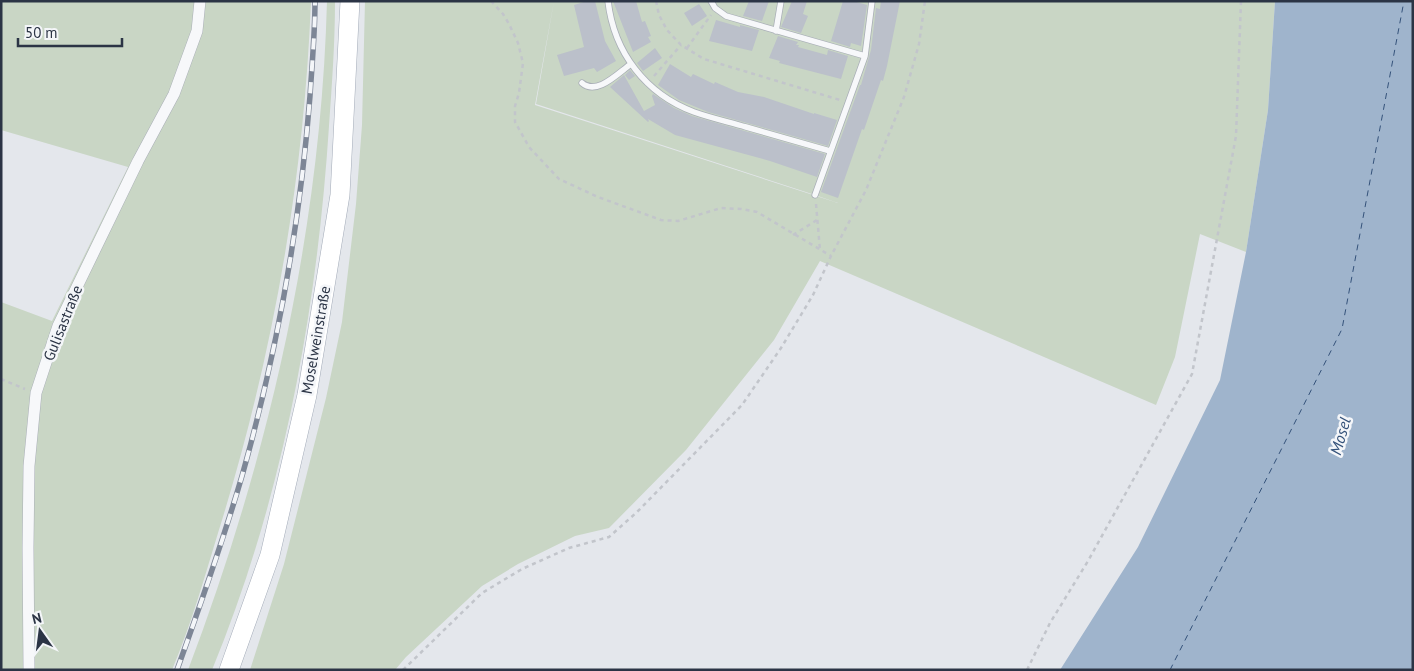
<svg xmlns="http://www.w3.org/2000/svg" width="1414" height="671" font-family="'PT Sans',sans-serif">
  <style>
    .green { fill: #c9d6c5 }
    .water { fill: #9fb4cc }
    .lines { fill: none; stroke-linecap: round; stroke-linejoin: round }
    .ferry { stroke: #34527a; stroke-width: 1; stroke-dasharray: 6 5; stroke-linecap: butt }
    .building { fill: #bbc0ca }
    .service-casing { stroke: #a9aeb7; stroke-width: 7 }
    .minor-casing { stroke: #a9aeb7; stroke-width: 12 }
    .primary-casing { stroke: #a3abb8; stroke-width: 20 }
    .path { stroke: #c2c5cb; stroke-width: 2.5; stroke-dasharray: 4 4; stroke-linecap: butt }
    .service { stroke: #f7f8fa; stroke-width: 5.5 }
    .minor { stroke: #f7f8fa; stroke-width: 11 }
    .primary { stroke: #fff; stroke-width: 19 }
    .rail-casing { stroke: #7d8696; stroke-width: 5.5 }
    .rail { stroke: #f4f6f9; stroke-width: 4; stroke-dasharray: 11; stroke-linecap: butt }
    .labels { text-anchor: middle; stroke-width: 5; stroke-linejoin: round; paint-order: stroke }
    .street-label { font-size: 15px; fill: #2b3445; stroke: #f4f6f9 }
    .water-label { font-size: 16px; font-style: italic; fill: #34527a; stroke: #f4f6f9 }
  </style>
  <rect width="100%" height="100%" fill="#e4e7ec"/>
  <path class="green" d="M 1,1 L 311,1 C 304,182 272,361 218,533 C 204,579 191,625 172,670 L 1,670 L 1,302 L 52,321 L 128,167 L 1,130 Z
    M 327,1 L 335,1 C 335,43 332,84 329,126 C 317,311 283,498 212,670 L 188,670 C 269,457 321,229 327,1 Z
    M 365,1 L 554,1 L 535,105 L 838,203 L 815,195 L 536,104 L 554,1 L 1275,1 L 1268,110 L 1246,252 L 1200,234 L 1175,357 L 1156,405 L 820,261 L 774,340 L 686,450 L 609,528 L 575,536 L 518,564 L 482,586 L 406,657 L 395,670 L 250,670 L 284,564 L 326,398 L 342,322 L 356,204 L 362,125 Z"/>
  <path class="water" d="M 1275,1 L 1413,1 L 1413,670 L 1060,670 L 1138,547 L 1220,380 L 1246,252 L 1268,110 Z"/>
  <g class="lines">
    <path class="ferry" d="M 1170,670 L 1342,329 L 1404,1"/>
  </g>
  <path class="building" d="M 587,1 L 595,1 L 605,41 L 616,61 L 597,72 L 594,68 L 564,76 L 557,55 L 584,47 L 574,5 Z
    M 613,1 L 636,1 L 642,22 L 645,21 L 651,36 L 648,37 L 651,42 L 633,52 Z
    M 749,1 L 769,1 L 762,21 L 743,16 Z
    M 792,1 L 807,1 L 803,14 L 808,16 L 801,33 L 781,27 Z
    M 843,1 L 853,1 L 867,5 L 861,46 L 851,43 L 850,47 L 831,41 Z
    M 881,1 L 900,1 L 887,66 L 883,81 L 881,80 L 864,130 L 862,129 L 838,198 L 821,192 L 860,85 L 861,85 L 871,50 L 876,8 L 880,9 Z
    M 699,4 L 707,16 L 692,26 L 684,13 Z
    M 716,20 L 740,27 L 740,25 L 759,30 L 752,51 L 709,41 Z
    M 778,36 L 798,42 L 796,45 L 799,45 L 798,47 L 827,55 L 828,50 L 848,56 L 841,79 L 779,63 L 780,61 L 769,58 Z
    M 655,48 L 662,58 L 643,71 L 637,63 Z
    M 670,64 L 691,77 L 693,74 L 714,84 L 715,82 L 738,92 L 764,97 L 814,114 L 814,113 L 837,120 L 828,146 L 708,112 L 679,100 L 658,85 Z
    M 630,70 L 635,76 L 629,80 L 625,75 Z
    M 624,75 L 644,111 L 655,105 L 652,96 L 653,94 L 674,108 L 692,116 L 825,154 L 817,177 L 770,161 L 675,135 L 648,119 L 649,121 L 648,122 L 610,87 Z"/>
  <g class="lines">
    <g class="service-casing">
      <path id="service" d="M 608,1 C 614,53 646,94 694,112 C 711,118 729,122 746,127 C 774,135 802,143 830,151
        M 711,1 L 715,8 L 726,16 L 865,56
        M 776,31 L 781,1
        M 582,83 C 597,96 618,73 631,64
        M 815,195 L 865,56 L 872,1"/>
    </g>
    <g class="minor-casing">
      <path id="minor" d="M 29,670 L 28,548 L 29,466 L 36,393 L 58,326 L 138,161 L 174,94 L 197,31 L 200,1"/>
    </g>
    <g class="primary-casing">
      <path id="primary" d="M 229,670 L 270,555 L 307,395 L 340,195 L 350,1"/>
    </g>
    <path class="path" d="M 491,1 L 503,14 L 509,24 L 518,43 L 523,63 L 519,93 L 515,106 L 515,122 L 529,147 L 559,179 L 598,197 L 661,220 L 678,221 L 721,208 L 741,209 L 757,212 L 831,256
      M 656,1 L 659,15 L 667,30 L 681,45 L 704,59 L 840,100
      M 687,48 L 711,15
      M 654,76 L 681,45
      M 816,204 L 820,250
      M 793,235 L 817,220
      M 1,379 L 25,389
      M 403,670 L 482,593 L 522,569 L 569,548 L 609,537 L 637,512 L 742,405 L 781,348 L 813,295 L 831,256 L 866,190 L 904,97 L 919,44 L 925,1
      M 1027,670 L 1050,623 L 1088,561 L 1192,374 L 1236,136 L 1241,1"/>
    <use href="#service" class="service"/>
    <use href="#minor" class="minor"/>
    <use href="#primary" class="primary"/>
    <g class="rail-casing">
      <path id="rail" d="M 177,670 C 200,606 223,541 242,476 C 277,352 300,224 310,96 C 312,64 315,33 315,1"/>
    </g>
    <use href="#rail" class="rail"/>
  </g>
  <g class="labels">
    <g class="street-label">
      <text transform="translate(63 323) rotate(-68)" y="5">Gulisastraße</text>
      <text transform="translate(316 340) rotate(-80)" y="5">Moselweinstraße</text>
    </g>
    <g class="water-label">
      <text transform="translate(1340 436) rotate(-74)" y="6">Mosel</text>
    </g>
  </g>
  <rect width="1414" height="671" fill="none" stroke="#2b3445" stroke-width="5"/>
  <g transform="translate(40 631) rotate(346)" stroke="#f4f6f9" stroke-width="4" paint-order="stroke">
  <path d="M0-4L9 19L0 12L-9 19Z" fill="#2b3445"/>
  <text y="-8" font-size="14" font-weight="bold" text-anchor="middle" fill="#2b3445">N</text>
  </g>
  <path d="M18 38v8h104v-8" fill="none" stroke="#2b3445" stroke-width="2.5"/>
  <text x="25" y="38" font-size="15" fill="#2b3445" stroke="#f4f6f9" stroke-width="4" paint-order="stroke">50 m</text>
</svg>
